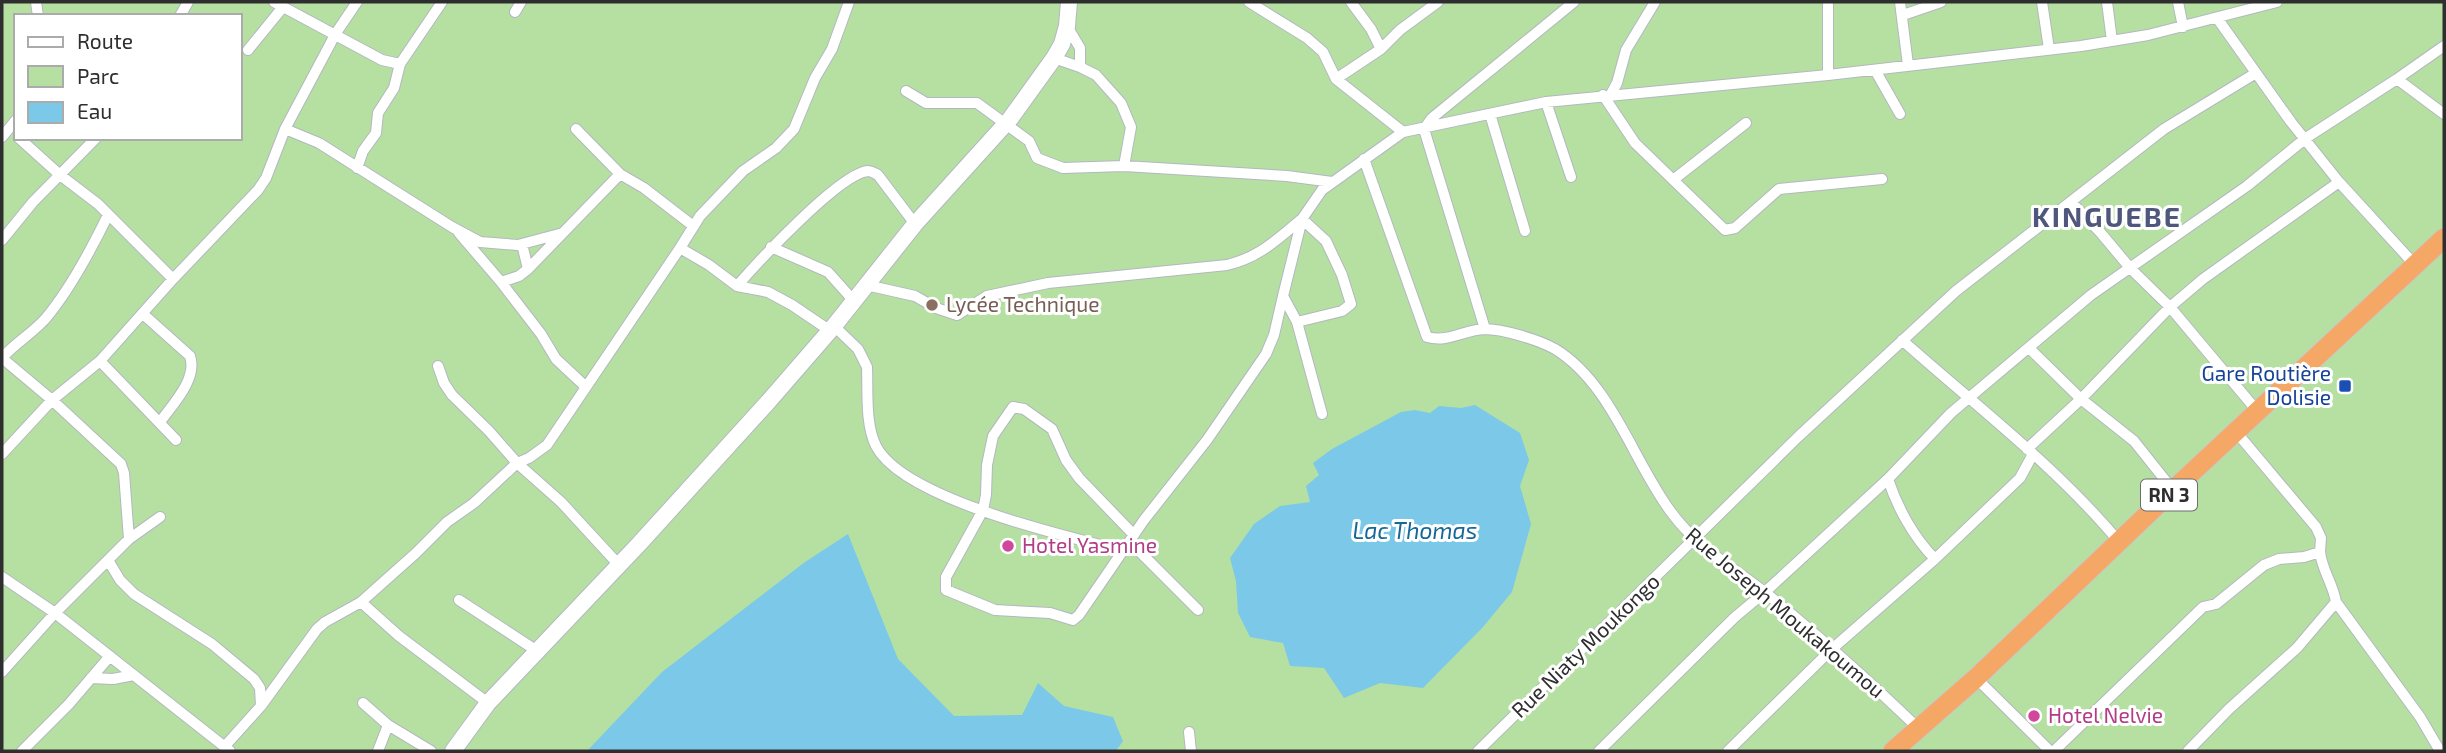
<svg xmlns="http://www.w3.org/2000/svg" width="2446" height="753" font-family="'Exo 2',sans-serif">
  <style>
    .green { fill: #b5e0a2; fill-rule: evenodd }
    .water { fill: #7cc8e8 }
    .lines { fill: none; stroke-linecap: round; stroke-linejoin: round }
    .street-casing { stroke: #b4b7c0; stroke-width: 12 }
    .secondary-casing { stroke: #b4b7c0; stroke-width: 18 }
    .highway-casing { stroke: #c9c9c9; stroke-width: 21 }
    .street { stroke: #fff; stroke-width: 10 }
    .secondary { stroke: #fff; stroke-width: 16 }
    .highway { stroke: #f5a765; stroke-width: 19 }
    .education-dot { fill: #8d6e63; stroke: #fff; stroke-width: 2.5 }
    .transit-dot { fill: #1a4fb4; stroke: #fff; stroke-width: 2.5 }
    .hotel-dot { fill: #d1479c; stroke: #fff; stroke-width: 2.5 }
    .labels { text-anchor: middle; stroke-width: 6; stroke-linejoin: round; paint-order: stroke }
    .shield { fill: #fff; stroke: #6d6d6d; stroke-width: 2 }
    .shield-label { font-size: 19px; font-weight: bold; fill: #2e2e2e }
    .education-label { font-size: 21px; fill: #785e54; stroke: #fff; text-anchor: start }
    .transit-label { font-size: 21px; fill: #164399; stroke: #fff; text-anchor: end }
    .hotel-label { font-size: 21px; fill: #b23c85; stroke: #fff; text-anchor: start }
    .street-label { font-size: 21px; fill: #2e2e2e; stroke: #fff }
    .water-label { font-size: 23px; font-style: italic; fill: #166899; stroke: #fff }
    .district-label { font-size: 28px; font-weight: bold; letter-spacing: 2px; fill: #50577c; stroke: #fff }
  </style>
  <rect width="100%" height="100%" fill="#eee9e1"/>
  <path class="green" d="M 2,2 L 2444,2 L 2444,751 L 2,751 ZM 16,16 L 240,16 L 240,138 L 16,138 Z"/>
  <path class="water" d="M 1475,405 L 1520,433 L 1529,460 L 1520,486 L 1531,524 L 1512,592 L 1483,627 L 1423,688 L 1380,683 L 1344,698 L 1324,668 L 1290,666 L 1283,643 L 1250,637 L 1238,613 L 1236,581 L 1230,558 L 1254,524 L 1280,506 L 1310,502 L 1306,486 L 1319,475 L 1313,463 L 1332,449 L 1401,412 L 1415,410 L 1430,413 L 1439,406 L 1461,408 Z
    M 848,534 L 898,659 L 954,716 L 1022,715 L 1038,683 L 1064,706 L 1113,717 L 1123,741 L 1116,751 L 587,751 L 662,672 L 805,562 Z"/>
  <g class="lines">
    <g class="street-casing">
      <path id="street" d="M 36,2 L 38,16
        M 274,2 L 382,60 L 400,64
        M 1249,2 L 1307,38 L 1323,52 L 1336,79 L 1403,132 L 1546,102 L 1828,75 L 2081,46 L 2148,35 L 2277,2
        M 1351,2 L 1371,29 L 1381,49
        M 1828,2 L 1828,75
        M 1900,2 L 1908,65
        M 2042,2 L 2049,49
        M 2107,2 L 2112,41
        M 2178,2 L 2183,27
        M 515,12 L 521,2
        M 1903,15 L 1941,2
        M 180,16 L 188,2
        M 2217,18 L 2291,122 L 2339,182 L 2415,265
        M 1067,26 L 1080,48 L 1080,67
        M 248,50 L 283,7
        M 1054,58 L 1080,67 L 1096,75 L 1121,103 L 1131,127 L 1124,166
        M 1875,70 L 1900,114
        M 1336,79 L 1381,49 L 1400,30 L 1438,2
        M 2397,79 L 2444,114
        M 906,91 L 926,103 L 977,103 L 1029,141 L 1037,158 L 1063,168 L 1124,166 L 1287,176 L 1332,182
        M 1611,94 L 1617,83 L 1626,50 L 1655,2
        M 1603,95 L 1635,143 L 1725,230 L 1735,228 L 1779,189 L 1882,179
        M 1546,102 L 1571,177
        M 1490,114 L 1525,231
        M 285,129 L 319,143 L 452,227 L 480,242 L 518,245 L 563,233
        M 576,129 L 620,174 L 644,188 L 692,225
        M 2,137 L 16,120
        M 19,138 L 60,175 L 98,204 L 173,279
        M 1364,159 L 1427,337 C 1448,343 1464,330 1484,329 C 1503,329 1539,340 1555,349 C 1611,383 1633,461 1671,512 C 1698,549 1732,566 1767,594 C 1819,636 1869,681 1918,728
        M 357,168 L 363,151 L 376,133 L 378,113 L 394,88 L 400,64 L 442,2
        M 1673,180 L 1746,123
        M 2071,202 L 2100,232 L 2131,269 L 2170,307 L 2258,412
        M 1302,219 L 1283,296 L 1297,322 L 1322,414
        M 459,233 L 501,282 L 541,334 L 556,359 L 586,387
        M 2,240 L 33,202 L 96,138
        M 522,244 L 528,269
        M 771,247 L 828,272 L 853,300
        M 680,248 L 700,216 L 743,171 L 776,148 L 794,129 L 815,78 L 832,49 L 849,2
        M 501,282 L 519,276 L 528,269 L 620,174
        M 866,285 L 915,296 L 936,308 L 957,315 L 987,296 L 1048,283 L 1227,265 C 1260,257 1276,240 1302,219
        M 737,286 C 757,263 840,173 868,171 C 872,171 874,173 878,175 L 915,224
        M 143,314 L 190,356 C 198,379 172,405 160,422
        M 1297,322 L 1342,311 L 1351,304 L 1342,275 L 1326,241 L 1302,219 L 1322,190 L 1403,132
        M 834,326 L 858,349 L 867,367 C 868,391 865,424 876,446 C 903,499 1068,537 1124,551 L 1136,548 L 1198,610
        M 1485,329 L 1424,129 L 1432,118 L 1574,2
        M 1902,340 C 1976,406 2057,467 2120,543
        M 2029,348 L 2081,399 L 2134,441 L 2173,490
        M 100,361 L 176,440
        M 438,366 L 444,383 L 452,395 L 489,431 L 517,463 L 561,502 L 619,565
        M 2237,433 L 2316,527 L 2321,538 L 2320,552
        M 2027,449 L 2081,399 L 2170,307 L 2203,279 L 2339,182
        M 2,454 L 52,400 L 100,361 L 173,279 L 258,190 L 266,178 L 285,129 L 336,33 L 357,2
        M 1888,479 C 1897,507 1914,538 1935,559
        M 1134,535 L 1079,478 L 1066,460 L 1052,429 L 1024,409 L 1013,407 L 993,436 L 987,465 L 986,495 L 983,510 L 946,577 L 946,590 L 995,610 L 1050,613 L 1073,620 L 1079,615 L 1144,520 L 1207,440 L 1266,354 L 1274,335 L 1283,296
        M 129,539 L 160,517
        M 108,560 L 120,580 L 134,594 L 212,644 L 254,679 L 260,688 L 261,706
        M 2,577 L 55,613 L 230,751
        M 459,600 L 537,651
        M 361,602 L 399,636 L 488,703
        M 2,672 L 55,613 L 129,539 L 124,473 L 121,464 L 52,400 L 2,358 C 15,343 33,333 46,318 C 71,288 91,250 108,215
        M 91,678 L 113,679 L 134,675
        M 1976,678 L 2050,751
        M 363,703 L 388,725 L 431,751
        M 1189,732 L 1191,751
        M 225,746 L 261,706 L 317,629 L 325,622 L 361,602 L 416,553 L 447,522 L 474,503 L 517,463 L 529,458 L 547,445 L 680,248 L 709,265 L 737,286 L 768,292 L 792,305 L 829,330
        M 22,751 L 69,704 L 110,656
        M 378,751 L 388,725
        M 1478,751 L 1799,436 L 1956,291 L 2164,129 L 2256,73
        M 1599,751 L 1735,617 L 1765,592 L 1888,479 L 1951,413 L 2091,295 L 2247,186 L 2306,138 L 2397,79 L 2444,46
        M 1728,751 L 1832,649 L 1935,559 L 2020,478 L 2033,454
        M 2054,751 L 2203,607 L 2216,604 L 2264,565 L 2279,559 L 2304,557 L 2320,552 C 2322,570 2333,584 2336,602 L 2420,717 L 2440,751
        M 2188,751 L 2229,709 L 2297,648 L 2336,602"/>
    </g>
    <g class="secondary-casing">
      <path id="secondary" d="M 453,751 L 488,703 L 639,544 L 768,402 L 834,326 L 915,224 L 1010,119 L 1054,58 L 1062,44 L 1067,26 L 1069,2"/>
    </g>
    <g class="highway-casing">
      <path id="highway" d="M 1893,751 L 1976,678 L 2173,490 L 2444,238"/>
    </g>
    <use href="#street" class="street"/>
    <use href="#secondary" class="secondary"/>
    <use href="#highway" class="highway"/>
  </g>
  <circle class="education-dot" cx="932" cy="305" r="7"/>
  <rect class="transit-dot" x="2338" y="379" width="14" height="14" rx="3.5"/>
  <g class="hotel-dot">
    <circle cx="1008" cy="546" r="7"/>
    <circle cx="2034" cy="716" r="7"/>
  </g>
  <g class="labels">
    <rect class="shield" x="2141" y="479.5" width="56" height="31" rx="5"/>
    <g class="shield-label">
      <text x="2169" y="502">RN 3</text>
    </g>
    <g class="education-label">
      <text x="946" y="312">Lycée Technique</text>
    </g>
    <g class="transit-label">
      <text x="2331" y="381">Gare Routière<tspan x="2331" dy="24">Dolisie</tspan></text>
    </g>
    <g class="hotel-label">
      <text x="1022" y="553">Hotel Yasmine</text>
      <text x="2048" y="723">Hotel Nelvie</text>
    </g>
    <g class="street-label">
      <text transform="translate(1785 613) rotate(40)" y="7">Rue Joseph Moukakoumou</text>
      <text transform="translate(1586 646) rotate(-44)" y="7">Rue Niaty Moukongo</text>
    </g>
    <g class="water-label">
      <text x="1415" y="539">Lac Thomas</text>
    </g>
    <g class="district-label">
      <text x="2107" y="227">KINGUEBE</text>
    </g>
  </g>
  <rect width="2446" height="753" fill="none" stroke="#2e2e2e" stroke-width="7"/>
  <rect x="14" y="14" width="228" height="126" fill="#ffffff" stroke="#ababab" stroke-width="2"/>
  <rect x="28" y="37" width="35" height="10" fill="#ffffff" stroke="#ababab" stroke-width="2"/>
  <text x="77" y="49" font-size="21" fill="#2e2e2e">Route</text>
  <rect x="28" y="66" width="35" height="21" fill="#b5e0a2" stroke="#ababab" stroke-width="2"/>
  <text x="77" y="84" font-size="21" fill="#2e2e2e">Parc</text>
  <rect x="28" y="102" width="35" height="21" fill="#7cc8e8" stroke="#ababab" stroke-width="2"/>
  <text x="77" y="119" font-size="21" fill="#2e2e2e">Eau</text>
</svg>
